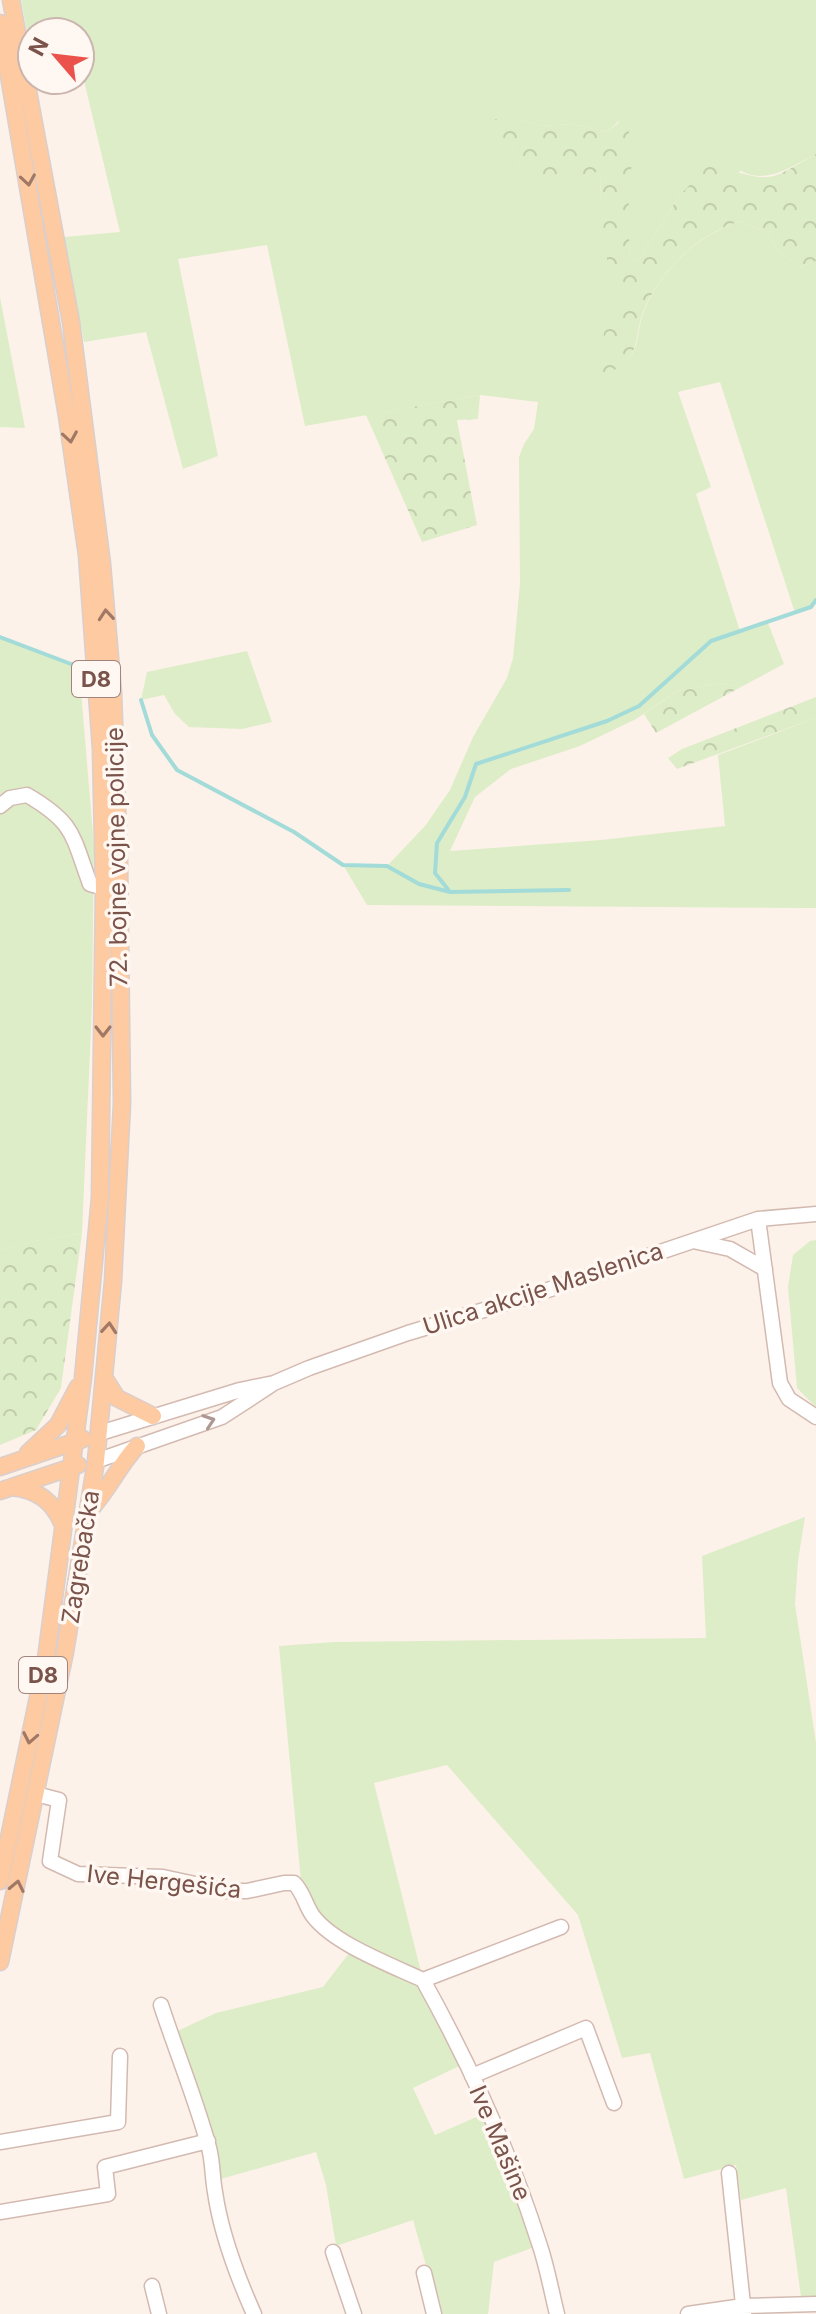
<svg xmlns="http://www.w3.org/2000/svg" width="816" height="2314" font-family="Inter,sans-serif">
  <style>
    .grass { fill: #ddedc7 }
    .forest { fill: url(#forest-crowns) }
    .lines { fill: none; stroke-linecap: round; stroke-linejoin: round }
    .stream { stroke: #a3dbd9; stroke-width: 4 }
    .minor-casing { stroke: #d3bab1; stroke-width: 17 }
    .major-casing { stroke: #dacfcd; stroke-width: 19 }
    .minor { stroke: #fff; stroke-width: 14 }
    .major { stroke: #fdcaa1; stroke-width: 16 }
    .oneway { stroke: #a17765 }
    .oneway2 { stroke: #af9893 }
    .labels { text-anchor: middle; stroke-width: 7; stroke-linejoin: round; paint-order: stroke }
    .shield { fill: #fff7f1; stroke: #a2847d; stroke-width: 2 }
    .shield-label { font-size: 22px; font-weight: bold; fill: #7a534b }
    .street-label { font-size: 24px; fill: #7a534b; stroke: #fff7f1 }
  </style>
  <defs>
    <pattern id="forest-crowns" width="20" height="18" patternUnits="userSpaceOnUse" patternTransform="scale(2)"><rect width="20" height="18" fill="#ddedc7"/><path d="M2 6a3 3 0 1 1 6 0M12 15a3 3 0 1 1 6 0" fill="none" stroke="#c1cdac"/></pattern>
  </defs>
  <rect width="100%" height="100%" fill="#fdf2ea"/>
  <path class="grass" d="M 21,0 L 816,0 L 816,154 C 792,166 767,185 741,171 L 680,195 L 638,261 L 630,256 L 619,121 L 607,132 L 572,124 L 542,126 L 521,120 L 480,129 L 512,148 L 521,167 L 579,177 L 600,170 L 601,205 L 623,294 L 598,380 C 608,373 620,367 629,358 C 639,348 638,325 644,311 C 661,269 697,236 740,221 L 766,232 L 779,251 L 801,267 L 816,261 L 816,600 L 811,607 L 795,613 L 720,382 L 678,392 L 711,487 L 696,494 L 740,631 L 768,623 L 784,664 L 741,687 L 719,683 L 677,691 L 636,719 L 580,746 L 511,769 L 475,797 L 450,851 L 601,840 L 725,826 L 718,755 L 816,718 L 816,908 L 367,905 L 343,865 L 387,866 L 425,826 L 450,790 L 473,737 L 507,678 L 513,658 L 520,583 L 519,457 L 524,444 L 534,429 L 538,402 L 480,395 L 305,426 L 267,245 L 178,259 L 218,456 L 183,469 L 146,332 L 84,342 L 64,237 L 120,232 L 80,64 L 80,32 L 32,32 L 32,59 Z
    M 0,297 L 25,428 L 0,427 Z
    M 0,637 L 79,667 L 94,846 L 92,1005 L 82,1233 L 30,1242 L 0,1250 L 0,806 L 10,798 L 0,794 Z
    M 247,651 L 272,722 L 242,729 L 189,727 L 175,714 L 164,695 L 141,700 L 147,672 Z
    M 816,1240 L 816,1407 L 797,1388 L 788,1287 L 793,1255 L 810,1241 Z
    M 805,1517 L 798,1561 L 795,1604 L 816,1743 L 816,2304 L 802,2304 L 786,2188 L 741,2200 L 736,2165 L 684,2179 L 650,2053 L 622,2058 L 578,1915 L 447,1765 L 374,1783 L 423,1980 L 466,2063 L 413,2088 L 435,2135 L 488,2112 L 540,2245 L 494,2262 L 488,2314 L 440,2314 L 413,2220 L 336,2246 L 326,2185 L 316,2152 L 214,2181 L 171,2034 L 216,2013 L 323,1987 L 353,1948 L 342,1940 L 302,1892 L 279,1646 L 334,1642 L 706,1638 L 702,1556 Z"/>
  <path class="forest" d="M 627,116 L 632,157 L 628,216 L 630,256 L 638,261 L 680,195 L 710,164 C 729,168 754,181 774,176 C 788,171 803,161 816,154 L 816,261 L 801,267 L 779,251 L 766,232 L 740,221 C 697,235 661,269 643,312 C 638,325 638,341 632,354 C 626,364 607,374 598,381 L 605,326 L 617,314 L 622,294 L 610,286 L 601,205 L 600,171 L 579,177 L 539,176 L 521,167 L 512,148 L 480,130 L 487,119 L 521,120 L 542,126 L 572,124 L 607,132 Z
    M 480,395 L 478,419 L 457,420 L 477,525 L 422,542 L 366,415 Z
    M 719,683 L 741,687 L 656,733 L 644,714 L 677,691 Z
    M 816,697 L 816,718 L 677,769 L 668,758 L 682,749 Z
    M 82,1233 L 61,1388 L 36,1430 L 0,1445 L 0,1250 L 29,1242 Z"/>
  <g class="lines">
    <path class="stream" d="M 0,637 L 79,667
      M 141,700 L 152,735 L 177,770 L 294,832 L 343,865 L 387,866 L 419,884 L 450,892 L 569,890
      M 450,892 L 435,873 L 437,843 L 465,797 L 476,764 L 607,721 L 639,706 L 711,641 L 811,607 L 816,600"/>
    <g class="minor-casing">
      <path id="minor" d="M 0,806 L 10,798 L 27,795 C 75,823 72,835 90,884 L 104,888
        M 758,1219 L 780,1383 L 789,1399 L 816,1417
        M 693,1241 L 730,1249 L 765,1269
        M 100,1433 L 240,1390 L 274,1383 L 309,1368 L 408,1333 L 530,1296 L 758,1219 L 816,1214
        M 96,1461 L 222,1417 L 271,1385
        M 36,1794 L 59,1800 L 50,1861 L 78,1874 L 163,1877 L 227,1891 L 247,1891 L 284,1883 L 294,1883 C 304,1893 305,1905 313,1916 C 334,1944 391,1965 423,1980
        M 423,1980 C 469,2063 510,2152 539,2243 C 547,2266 551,2290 557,2314
        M 423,1980 L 561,1927
        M 161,2005 C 176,2051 195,2097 208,2144 C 213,2160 212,2176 215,2192 C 221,2234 237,2276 254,2314
        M 472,2076 L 586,2028 L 614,2103
        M 0,2142 L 118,2122 L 120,2056
        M 729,2173 L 744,2314
        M 0,2212 L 108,2194 L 105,2167 L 208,2141
        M 333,2252 L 354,2314
        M 424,2273 L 434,2314
        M 152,2286 L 159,2314
        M 688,2314 L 743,2306 L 816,2304"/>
    </g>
    <g class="major-casing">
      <path id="major" d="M 0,23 L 67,416 L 87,555 L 101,749 L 104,888 L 100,1198 L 83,1378 L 46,1659 L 0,1881
        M 105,1379 L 117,1398 L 153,1416
        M 28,1453 L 58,1425 L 78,1387
        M 0,1467 L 83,1439
        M 12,1487 C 38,1490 53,1501 63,1525
        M 0,1491 L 78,1465
        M 88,1512 C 107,1492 118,1467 137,1446
        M 0,1962 L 65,1652 L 96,1461 L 113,1281 L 122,1103 L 119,861 L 113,693 L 102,564 L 71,322 L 11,0"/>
    </g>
    <use href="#minor" class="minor"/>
    <use href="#major" class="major"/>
  </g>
  <defs><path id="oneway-chevron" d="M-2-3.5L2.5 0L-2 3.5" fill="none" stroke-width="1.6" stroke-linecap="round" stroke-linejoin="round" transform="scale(2)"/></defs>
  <g class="oneway">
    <use href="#oneway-chevron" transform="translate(28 180) rotate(81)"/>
    <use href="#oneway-chevron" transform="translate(70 437) rotate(81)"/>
    <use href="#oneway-chevron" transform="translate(106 615) rotate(-95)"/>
    <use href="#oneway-chevron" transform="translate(103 1031) rotate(90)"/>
    <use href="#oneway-chevron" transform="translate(109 1328) rotate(-85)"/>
    <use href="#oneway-chevron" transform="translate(30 1738) rotate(101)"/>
    <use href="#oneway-chevron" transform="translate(17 1886) rotate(-78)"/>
  </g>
  <use class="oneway2" href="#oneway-chevron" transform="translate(209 1421) rotate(-19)"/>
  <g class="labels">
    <g class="shield">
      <rect x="72" y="661" width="48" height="36" rx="6"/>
      <rect x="19" y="1657" width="48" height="36" rx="6"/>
    </g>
    <g class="shield-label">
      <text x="96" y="687">D8</text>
      <text x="43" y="1683">D8</text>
    </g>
    <g class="street-label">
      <text transform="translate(117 857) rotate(-91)" y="8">72. bojne vojne policije</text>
      <text transform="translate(543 1289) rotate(-18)" y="8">Ulica akcije Maslenica</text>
      <text transform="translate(81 1557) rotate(-81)" y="8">Zagrebačka</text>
      <text transform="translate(164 1882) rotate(6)" y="8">Ive Hergešića</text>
      <text transform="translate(500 2143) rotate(67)" y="8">Ive Mašine</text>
    </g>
  </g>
  <g transform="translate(56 56) rotate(298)"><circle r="38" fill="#fff7f1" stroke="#cab5af" stroke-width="2"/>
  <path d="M0-6L14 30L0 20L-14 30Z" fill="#eb524c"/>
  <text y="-12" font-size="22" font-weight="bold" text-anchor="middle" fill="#7a534b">N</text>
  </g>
</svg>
